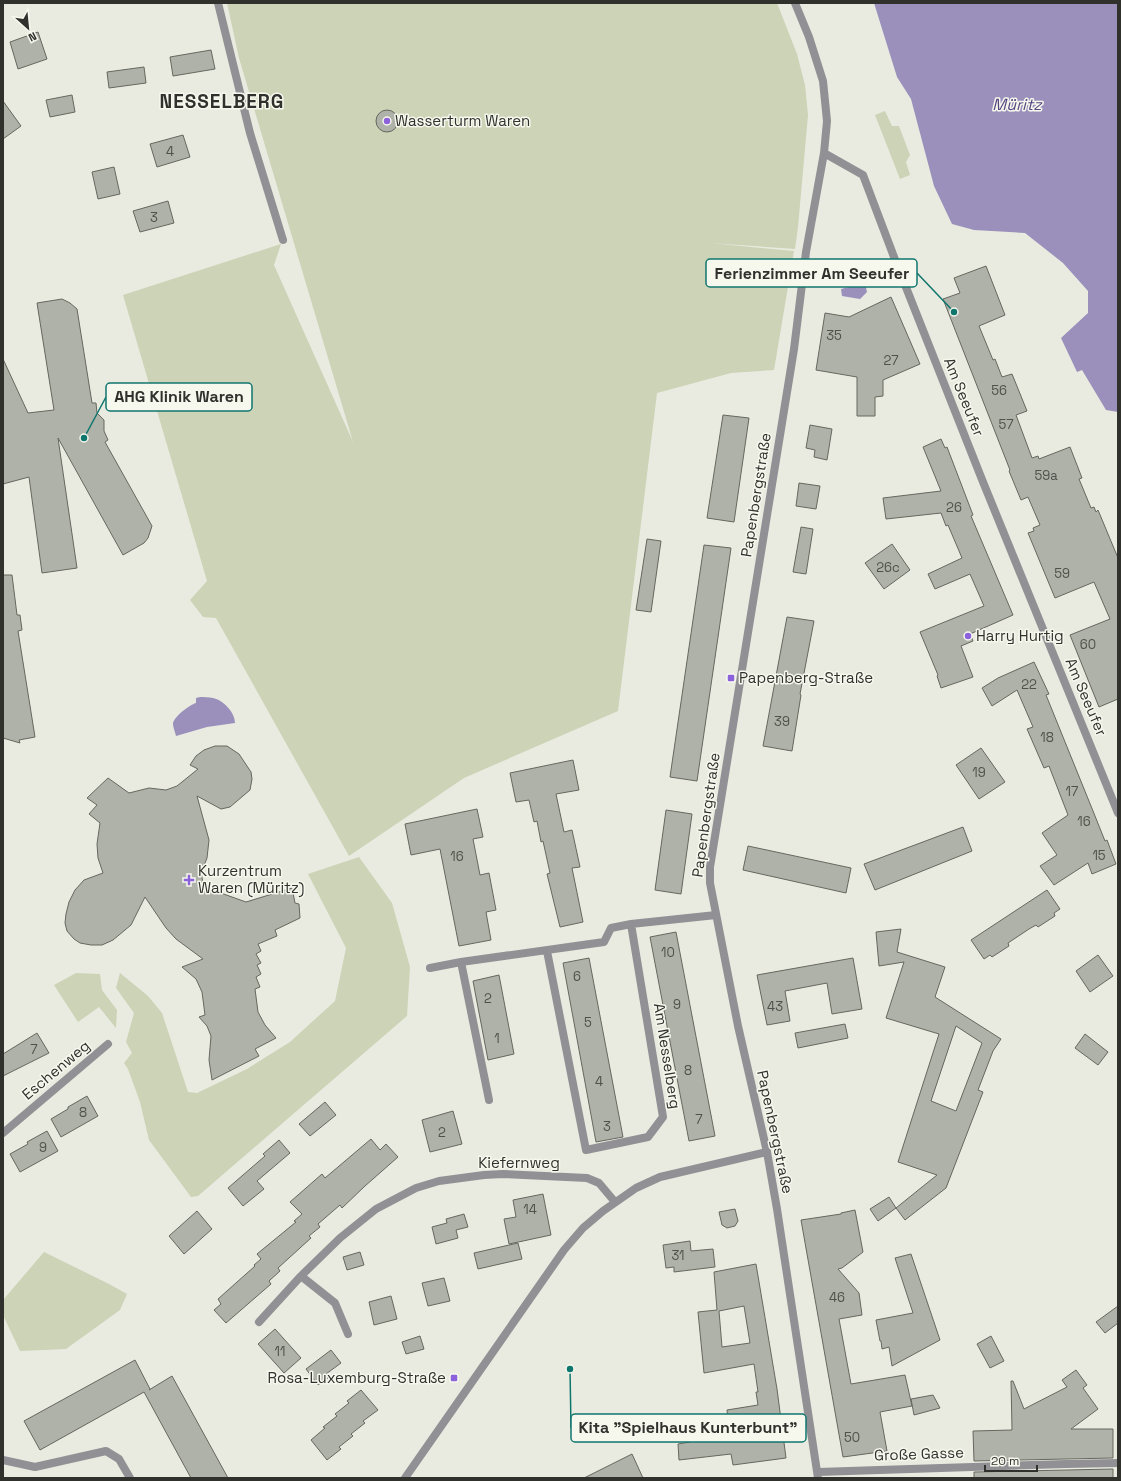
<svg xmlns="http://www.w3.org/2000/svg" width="1121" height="1481" font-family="'Space Grotesk',sans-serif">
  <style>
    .green { fill: #ccd3b6 }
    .water { fill: #9b90bb }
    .building { fill: #afb2a8; stroke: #66685f; fill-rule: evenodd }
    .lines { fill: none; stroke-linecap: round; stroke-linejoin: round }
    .street { stroke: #919094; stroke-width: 8 }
    .poi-dot { fill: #8c61dc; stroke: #f6f8ee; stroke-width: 1.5 }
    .labels { text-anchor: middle; stroke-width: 3; stroke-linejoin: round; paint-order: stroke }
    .number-label { font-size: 13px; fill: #50514c }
    .poi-label { font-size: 15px; fill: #30312d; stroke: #f6f8ee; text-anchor: start }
    .street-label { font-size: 15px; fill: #30312d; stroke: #f6f8ee }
    .water-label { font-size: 16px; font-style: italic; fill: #584780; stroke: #f6f8ee }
    .district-label { font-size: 19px; font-weight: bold; letter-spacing: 1px; fill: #30312d; stroke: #f6f8ee }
    .leader { fill: none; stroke: #0f766e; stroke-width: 1.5 }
    .callout-dot { fill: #0f766e; stroke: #f6f8ee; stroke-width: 1.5 }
    .callout { fill: #f6f8ee; stroke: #0f766e; stroke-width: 1.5 }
    .callout-label { font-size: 16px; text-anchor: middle; font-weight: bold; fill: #30312d }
  </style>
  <rect width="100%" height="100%" fill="#e9ebe0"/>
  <path class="green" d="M 227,3 L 777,3 L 797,54 L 805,85 L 808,115 L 798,227 L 795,249 L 710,243 L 794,251 L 774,370 L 731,373 L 657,393 L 618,711 L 464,778 L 349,856 L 216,618 L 203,617 L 190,600 L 207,581 L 123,295 L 281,244 L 274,265 L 353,442 L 239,58 Z
    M 885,111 L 892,126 L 899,126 L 910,155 L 906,162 L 910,175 L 900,179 L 875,115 Z
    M 359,857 L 392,903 L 410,967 L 407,1016 L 198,1196 L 191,1197 L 149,1140 L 140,1102 L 128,1069 L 124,1063 L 132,1053 L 126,1042 L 134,1013 L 116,988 L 120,973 L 148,996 L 162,1013 L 188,1092 L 197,1093 L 247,1069 L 290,1042 L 335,1001 L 346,948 L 308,874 Z
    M 76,973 L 100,974 L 102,990 L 117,1010 L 116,1028 L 99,1007 L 78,1022 L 54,985 Z
    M 44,1252 L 109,1284 L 127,1294 L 120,1310 L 66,1349 L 20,1351 L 3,1315 L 3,1300 Z"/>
  <path class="water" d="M 874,3 L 1118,3 L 1118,412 L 1106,410 L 1082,370 L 1077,372 L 1061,338 L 1088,313 L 1088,291 L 1063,263 L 1025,233 L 974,230 L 952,224 L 934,186 L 911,99 L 897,77 Z
    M 865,283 L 867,292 L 860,299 L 842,296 L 841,289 Z
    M 200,697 C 204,697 209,697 213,698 C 223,700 235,712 235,723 L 207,727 L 176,736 C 175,732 173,727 173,724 C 173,717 191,704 196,703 L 196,698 Z"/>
  <path class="building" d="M 38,32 L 47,59 L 18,69 L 10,42 Z
    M 211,50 L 215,69 L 173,76 L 170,57 Z
    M 144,67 L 146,83 L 109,88 L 107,72 Z
    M 72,95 L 75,112 L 50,117 L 46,100 Z
    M 3,101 L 21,126 L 3,139 Z
    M376 121a11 11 0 1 1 22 0a11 11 0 1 1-22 0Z
    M 183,135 L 190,157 L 157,167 L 150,144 Z
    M 114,167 L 120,194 L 98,199 L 92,172 Z
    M 168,201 L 174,223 L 140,232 L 133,211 Z
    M 986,266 L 1005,315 L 979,326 L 993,360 L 995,359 L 1002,377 L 1012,374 L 1027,411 L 1016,415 L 1032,458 L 1038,456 L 1039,459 L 1070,447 L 1082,478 L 1079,479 L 1091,508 L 1094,507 L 1096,512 L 1098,510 L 1118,558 L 1118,699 L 1099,707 L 1070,635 L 1110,619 L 1094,582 L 1055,598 L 1028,533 L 1034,531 L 1033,528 L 1040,525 L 1028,497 L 1021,500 L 1009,471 L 1010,470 L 943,299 L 960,293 L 954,278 Z
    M 891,297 L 920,364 L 883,380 L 883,396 L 875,397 L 875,416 L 857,416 L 857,377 L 816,370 L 825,313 L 849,317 Z
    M 62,299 L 70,303 L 77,309 L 92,403 L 96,403 L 97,413 L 104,420 L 104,431 L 108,440 L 105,442 L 152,526 L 148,538 L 144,543 L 123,555 L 58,438 L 77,568 L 42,573 L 29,477 L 3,484 L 3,359 L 28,413 L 54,410 L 37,303 Z
    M 723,415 L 749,418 L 734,522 L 707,518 Z
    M 810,425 L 832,429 L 827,460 L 814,457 L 815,450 L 806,448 Z
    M 941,439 L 945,448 L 947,447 L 973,515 L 971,516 L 1013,615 L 970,634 L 973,641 L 961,646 L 973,677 L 941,688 L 937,676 L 938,675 L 920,632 L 984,606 L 970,574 L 935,589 L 928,574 L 962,558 L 948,525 L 946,526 L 941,513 L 886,519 L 883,498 L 941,491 L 923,447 Z
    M 799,483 L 820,486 L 816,509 L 796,506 Z
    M 801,527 L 813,529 L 806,574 L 793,572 Z
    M 647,539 L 661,541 L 651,612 L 636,610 Z
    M 892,544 L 910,570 L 884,589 L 865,563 Z
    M 704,545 L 731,548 L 697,781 L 670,777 Z
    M 3,575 L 12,575 L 17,615 L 20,615 L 22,630 L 18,631 L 35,737 L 19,740 L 20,743 L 3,738 Z
    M 787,617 L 814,621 L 800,694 L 801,695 L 792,751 L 763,746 Z
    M 1034,662 L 1049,694 L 1046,695 L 1093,811 L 1105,841 L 1107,840 L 1116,864 L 1092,874 L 1088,863 L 1054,885 L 1040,866 L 1057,855 L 1042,833 L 1068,815 L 1049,766 L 1044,768 L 1027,729 L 1033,727 L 1017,690 L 992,706 L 982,688 L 998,678 Z
    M 215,746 L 227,746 L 239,754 L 251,772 L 252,779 L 250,790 L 230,807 L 221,809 L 197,796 L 209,840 L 207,858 L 201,873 L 204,887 L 246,902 L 292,888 L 295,903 L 299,904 L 300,918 L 275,930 L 277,936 L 258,944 L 261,951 L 256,954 L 261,963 L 257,965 L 261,974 L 256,977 L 260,987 L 255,989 L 258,1012 L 265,1025 L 276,1038 L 255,1049 L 259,1056 L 212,1080 L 209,1060 L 211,1036 L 207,1026 L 199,1017 L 205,1015 L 202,992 L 196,979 L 182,967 L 203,959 L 176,939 L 166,928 L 145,897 L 131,925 L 113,940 L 102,945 L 91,945 L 80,943 L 74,939 L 67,931 L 65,923 L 66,914 L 69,902 L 75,890 L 84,880 L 103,873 L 98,858 L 97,844 L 100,823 L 89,814 L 97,805 L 87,798 L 108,778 L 129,793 L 149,788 L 166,790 L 177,786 L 198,769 L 190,765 L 196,756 L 204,750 Z
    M 981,748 L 1005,782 L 979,799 L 956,765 Z
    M 573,760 L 579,790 L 556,794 L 564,832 L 572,830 L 580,867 L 572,868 L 583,922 L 560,927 L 547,874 L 550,873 L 543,841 L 541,842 L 537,821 L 534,822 L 529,800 L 516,802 L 510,773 Z
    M 477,809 L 483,837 L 473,839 L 480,875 L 489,873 L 496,910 L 486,912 L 491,940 L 459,946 L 440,849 L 411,855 L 405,824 Z
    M 666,810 L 692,814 L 681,894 L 655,890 Z
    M 963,827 L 972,851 L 875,890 L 864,864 Z
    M 748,846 L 851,868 L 846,893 L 743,870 Z
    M 1047,890 L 1060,909 L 1054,913 L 1055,916 L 1038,927 L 1036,925 L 1029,929 L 1008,943 L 1009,946 L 992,957 L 990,955 L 984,959 L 971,940 Z
    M 901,929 L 897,952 L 945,967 L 935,997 L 1001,1039 L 993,1051 L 978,1090 L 983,1092 L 946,1188 L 905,1220 L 896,1208 L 937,1175 L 898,1162 L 939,1034 L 886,1018 L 904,962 L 879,966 L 876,932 ZM 956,1026 L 982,1043 L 956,1111 L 931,1101 Z
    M 676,932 L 715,1136 L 689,1141 L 650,937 Z
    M 1098,955 L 1113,976 L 1090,992 L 1076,971 Z
    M 589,958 L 623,1137 L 596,1142 L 563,963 Z
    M 853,958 L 862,1009 L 832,1014 L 827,983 L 785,991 L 790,1021 L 767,1025 L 757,975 Z
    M 499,975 L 514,1054 L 488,1060 L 473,981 Z
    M 845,1024 L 848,1038 L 798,1048 L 795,1033 Z
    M 37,1033 L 49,1053 L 3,1076 L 3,1054 Z
    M 1085,1034 L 1108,1052 L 1098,1065 L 1075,1048 Z
    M 87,1096 L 98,1116 L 61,1137 L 51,1119 L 68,1109 L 68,1107 Z
    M 325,1102 L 336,1115 L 310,1136 L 299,1124 Z
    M 453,1111 L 462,1144 L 430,1152 L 422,1120 Z
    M 47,1131 L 58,1151 L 20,1172 L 10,1154 L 28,1144 L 27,1142 Z
    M 371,1139 L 380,1150 L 386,1144 L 398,1157 L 365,1186 L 342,1208 L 340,1205 L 318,1224 L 320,1227 L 309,1236 L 311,1238 L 278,1268 L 280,1271 L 269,1281 L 271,1284 L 226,1323 L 214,1310 L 221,1304 L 218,1299 L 255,1266 L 254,1265 L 261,1259 L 257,1254 L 296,1222 L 294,1221 L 302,1214 L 290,1202 L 322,1174 L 325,1178 Z
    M 279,1140 L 290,1153 L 257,1181 L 264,1189 L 243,1206 L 228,1188 L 265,1156 L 263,1154 Z
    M 543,1194 L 551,1235 L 509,1244 L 504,1219 L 516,1217 L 513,1200 Z
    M 889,1197 L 896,1208 L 878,1221 L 870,1209 Z
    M 735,1209 L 738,1221 L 735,1226 L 727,1228 L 722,1225 L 719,1212 Z
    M 855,1210 L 863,1252 L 842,1268 L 838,1269 L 859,1293 L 862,1315 L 839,1319 L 851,1384 L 905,1375 L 912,1406 L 880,1412 L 887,1451 L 843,1457 L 801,1220 L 841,1214 L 841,1213 Z
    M 197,1211 L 212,1229 L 184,1254 L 169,1236 Z
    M 464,1214 L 468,1227 L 456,1230 L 458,1238 L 436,1244 L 432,1227 L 447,1223 L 446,1219 Z
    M 690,1241 L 691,1251 L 713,1249 L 715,1267 L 674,1272 L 674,1267 L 666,1268 L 663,1245 Z
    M 518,1243 L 522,1259 L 478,1269 L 474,1253 Z
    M 360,1252 L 364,1265 L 347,1270 L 343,1257 Z
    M 911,1254 L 940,1340 L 892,1366 L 889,1347 L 882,1349 L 881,1341 L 880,1341 L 876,1320 L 913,1313 L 895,1258 Z
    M 756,1264 L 777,1389 L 786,1458 L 733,1465 L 731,1454 L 679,1460 L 678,1444 L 690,1442 L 687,1425 L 691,1424 L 694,1420 L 699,1423 L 728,1420 L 727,1410 L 758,1405 L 756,1392 L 758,1392 L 754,1364 L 704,1373 L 698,1312 L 717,1310 L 714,1272 ZM 744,1306 L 750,1343 L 722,1347 L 719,1311 Z
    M 444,1278 L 450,1301 L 428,1306 L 422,1283 Z
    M 391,1296 L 397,1319 L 374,1325 L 369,1302 Z
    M 1118,1306 L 1118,1323 L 1105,1333 L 1096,1322 Z
    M 275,1329 L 301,1358 L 284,1373 L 258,1344 Z
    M 420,1336 L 424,1349 L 406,1354 L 402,1342 Z
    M 991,1336 L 1004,1361 L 990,1368 L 977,1344 Z
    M 331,1350 L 341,1363 L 326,1374 L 329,1377 L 318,1385 L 306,1369 Z
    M 135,1360 L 150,1389 L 149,1390 L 172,1376 L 228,1478 L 191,1478 L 144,1392 L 40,1450 L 24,1421 Z
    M 1076,1370 L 1087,1385 L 1083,1388 L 1098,1409 L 1071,1429 L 1113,1429 L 1113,1458 L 974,1461 L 973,1431 L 1012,1430 L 1011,1381 L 1013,1381 L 1024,1409 L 1067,1387 L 1062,1380 Z
    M 361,1390 L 378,1410 L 363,1421 L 365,1423 L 351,1434 L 353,1436 L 339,1447 L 341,1449 L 327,1460 L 311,1440 L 325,1428 L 323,1427 L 337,1416 L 335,1414 L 349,1403 L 347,1401 Z
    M 933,1395 L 940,1408 L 914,1415 L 911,1399 Z
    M 632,1454 L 643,1478 L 584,1478 Z
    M 1113,1469 L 1113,1478 L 974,1478 L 974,1472 Z"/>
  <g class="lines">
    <path class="street" d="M 218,3 L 250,133 L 283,240
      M 795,3 L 809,37 L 823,81 L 827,121 L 824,153 L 806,252 L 794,349 L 710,867 L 710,883 L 738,1026 L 767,1152 L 777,1209 L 818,1478
      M 824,153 L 863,175 L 894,257 L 983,482 L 1118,813
      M 547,951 L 586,1150 L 648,1137 L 663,1117 L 631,924
      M 461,962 L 489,1100
      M 430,968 L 461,962 L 604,942 L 611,928 L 631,924 L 716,915
      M 3,1133 L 108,1044
      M 301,1276 L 335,1303 L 348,1334
      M 259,1322 L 301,1276 L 340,1238 L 376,1209 L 416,1188 L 439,1181 L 484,1175 L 503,1174 L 587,1178 L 599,1183 L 615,1202
      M 3,1460 L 35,1467 L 106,1451 L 119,1459 L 130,1478
      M 818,1472 L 1066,1464 L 1118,1463
      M 405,1478 L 564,1250 L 583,1228 L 603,1211 L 636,1188 L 660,1177 L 767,1152"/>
  </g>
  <g class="poi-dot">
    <circle cx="387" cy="121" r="4"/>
    <circle cx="968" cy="636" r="4"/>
    <rect x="727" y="674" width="8" height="8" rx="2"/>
    <path d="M187 874h4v4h4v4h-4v4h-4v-4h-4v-4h4z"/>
    <rect x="450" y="1374" width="8" height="8" rx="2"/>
  </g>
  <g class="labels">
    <g class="number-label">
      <text x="170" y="156">4</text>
      <text x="154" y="222">3</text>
      <text x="834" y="340">35</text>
      <text x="891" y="365">27</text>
      <text x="999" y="395">56</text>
      <text x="1006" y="429">57</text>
      <text x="1046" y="480">59a</text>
      <text x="954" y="512">26</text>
      <text x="888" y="572">26c</text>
      <text x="1062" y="578">59</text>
      <text x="1088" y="649">60</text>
      <text x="1029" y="689">22</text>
      <text x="782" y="726">39</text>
      <text x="1047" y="742">18</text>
      <text x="979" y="777">19</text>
      <text x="1072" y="796">17</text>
      <text x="1084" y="826">16</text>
      <text x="1099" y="860">15</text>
      <text x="457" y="861">16</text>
      <text x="668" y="957">10</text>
      <text x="577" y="981">6</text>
      <text x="488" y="1003">2</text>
      <text x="677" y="1009">9</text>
      <text x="775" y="1011">43</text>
      <text x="588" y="1027">5</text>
      <text x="497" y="1043">1</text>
      <text x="34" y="1054">7</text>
      <text x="688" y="1075">8</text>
      <text x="599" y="1086">4</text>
      <text x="83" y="1117">8</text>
      <text x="699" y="1124">7</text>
      <text x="607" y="1131">3</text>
      <text x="442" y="1137">2</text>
      <text x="43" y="1152">9</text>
      <text x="530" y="1214">14</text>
      <text x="678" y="1260">31</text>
      <text x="837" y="1302">46</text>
      <text x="280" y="1356">11</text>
      <text x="852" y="1442">50</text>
    </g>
    <g class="poi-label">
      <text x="395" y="126">Wasserturm Waren</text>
      <text x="976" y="641">Harry Hurtig</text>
      <text x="739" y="683">Papenberg-Straße</text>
      <text x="198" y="876">Kurzentrum<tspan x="198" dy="17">Waren (Müritz)</tspan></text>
      <text x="446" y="1383" text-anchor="end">Rosa-Luxemburg-Straße</text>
    </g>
    <g class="street-label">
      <text transform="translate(964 397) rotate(68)" y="5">Am Seeufer</text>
      <text transform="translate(756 495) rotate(-81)" y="5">Papenbergstraße</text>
      <text transform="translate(1086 697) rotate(67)" y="5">Am Seeufer</text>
      <text transform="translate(706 815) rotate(-82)" y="5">Papenbergstraße</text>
      <text transform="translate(667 1056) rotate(81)" y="5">Am Nesselberg</text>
      <text transform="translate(56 1070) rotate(-40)" y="5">Eschenweg</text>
      <text transform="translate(775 1132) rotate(78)" y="5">Papenbergstraße</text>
      <text x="519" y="1168">Kiefernweg</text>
      <text transform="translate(919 1454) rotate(-2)" y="5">Große Gasse</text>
    </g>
    <g class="water-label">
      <text x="1017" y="110">Müritz</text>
    </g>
    <g class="district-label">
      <text x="222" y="108">NESSELBERG</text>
    </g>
  </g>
  <path class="leader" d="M954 312L917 273M84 438L106 397M570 1369L571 1428"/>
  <g class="callout-dot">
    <circle cx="954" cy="312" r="4"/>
    <circle cx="84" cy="438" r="4"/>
    <circle cx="570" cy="1369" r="4"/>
  </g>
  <g class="callout">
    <rect x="706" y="259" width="211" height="28" rx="4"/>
    <rect x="106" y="383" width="146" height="28" rx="4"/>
    <rect x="571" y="1414" width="235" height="28" rx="4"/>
  </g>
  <g class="callout-label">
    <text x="812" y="279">Ferienzimmer Am Seeufer</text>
    <text x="179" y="402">AHG Klinik Waren</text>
    <text x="688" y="1433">Kita "Spielhaus Kunterbunt"</text>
  </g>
  <rect width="1121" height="1481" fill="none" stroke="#30312d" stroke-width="8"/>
  <g transform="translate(28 28) rotate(153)" stroke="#f6f8ee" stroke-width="3" paint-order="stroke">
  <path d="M0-3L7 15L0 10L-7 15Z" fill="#30312d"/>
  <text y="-6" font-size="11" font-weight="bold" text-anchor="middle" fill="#30312d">N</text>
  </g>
  <path d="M985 1465v6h52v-6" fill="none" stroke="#30312d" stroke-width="2"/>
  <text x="991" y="1465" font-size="12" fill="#30312d" stroke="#f6f8ee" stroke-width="3" paint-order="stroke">20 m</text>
</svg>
